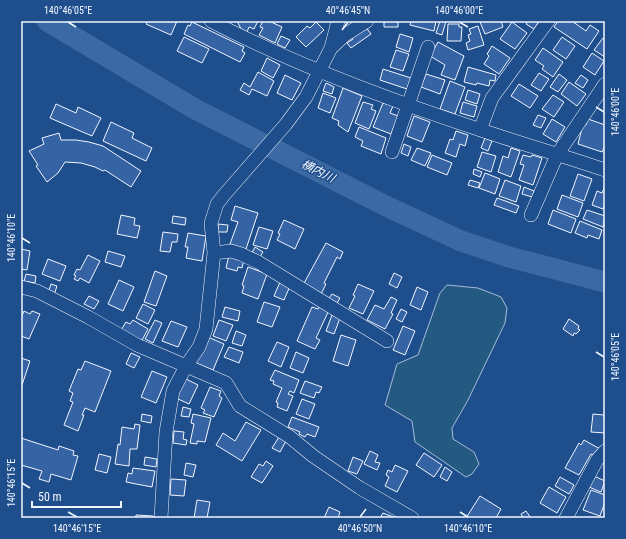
<svg xmlns="http://www.w3.org/2000/svg" width="626" height="539" font-family="'Roboto Condensed','Noto Sans JP',sans-serif">
  <style>
    .green { fill: #245a82; stroke: #a8bbd7 }
    .lines { fill: none; stroke-linecap: round; stroke-linejoin: round }
    .river { stroke: #3b69a3; stroke-width: 21 }
    .building { fill: #3563a3; stroke: #f2f6ff }
    .minor-casing { stroke: #f2f6ff; stroke-width: 14 }
    .minor { stroke: #1f4e8c; stroke-width: 13 }
    .ticks { fill: none; stroke: #f2f6ff; stroke-width: 1.5 }
    .labels { text-anchor: middle; stroke-width: 3; stroke-linejoin: round; paint-order: stroke }
    .water-label { font-size: 12px; font-style: italic; fill: #f2f6ff; stroke: #1f4e8c }
    .neatline { fill: none; stroke: #f2f6ff; stroke-width: 1.5 }
    .ticks-label { font-size: 10px; text-anchor: middle; fill: #f2f6ff }
  </style>
  <rect width="100%" height="100%" fill="#1f4e8c"/>
  <path class="green" d="M 447,285 L 478,288 L 501,297 L 507,308 L 505,323 L 468,400 L 452,428 L 453,439 L 474,452 L 479,464 L 472,474 L 466,477 L 415,442 L 412,421 L 385,405 L 397,364 L 418,355 L 440,293 Z"/>
  <g class="lines">
    <path class="river" d="M 47,21 L 195,109 L 390,208 L 461,241 L 509,257 L 605,282"/>
  </g>
  <path class="building" d="M 148,21 L 177,21 L 171,35 L 146,24 Z
    M 239,21 L 258,21 L 254,29 L 249,27 L 247,32 L 241,29 L 238,23 Z
    M 263,21 L 269,21 L 282,27 L 275,43 L 259,35 L 263,28 L 260,27 Z
    M 384,21 L 398,21 L 398,27 L 384,27 Z
    M 411,21 L 436,21 L 434,31 L 410,25 Z
    M 440,21 L 446,21 L 442,35 L 436,33 Z
    M 482,21 L 501,21 L 503,27 L 485,34 L 480,22 Z
    M 528,21 L 539,21 L 534,29 L 526,24 Z
    M 558,21 L 572,21 L 586,31 L 590,25 L 599,31 L 587,49 L 554,27 Z
    M 192,22 L 244,47 L 242,51 L 245,53 L 240,62 L 184,34 L 188,25 L 190,26 Z
    M 316,22 L 324,30 L 306,47 L 296,37 L 307,26 L 310,28 Z
    M 512,22 L 527,33 L 515,49 L 500,39 Z
    M 448,24 L 459,24 L 459,27 L 462,27 L 461,41 L 447,41 Z
    M 365,26 L 371,34 L 351,48 L 347,43 L 353,39 L 351,36 Z
    M 478,26 L 484,45 L 468,50 L 466,43 L 470,41 L 468,35 L 471,34 L 469,29 Z
    M 400,34 L 413,38 L 409,52 L 396,47 Z
    M 281,36 L 290,40 L 285,48 L 277,44 Z
    M 184,37 L 209,49 L 202,63 L 177,51 Z
    M 562,37 L 575,46 L 566,59 L 553,50 Z
    M 603,38 L 605,40 L 605,57 L 594,50 Z
    M 438,42 L 464,56 L 455,80 L 441,75 L 445,65 L 430,56 Z
    M 492,46 L 510,58 L 499,74 L 484,64 L 489,56 L 487,54 Z
    M 543,48 L 563,62 L 553,77 L 542,69 L 544,66 L 535,60 Z
    M 396,50 L 409,54 L 403,71 L 390,67 Z
    M 592,53 L 604,61 L 595,75 L 583,67 Z
    M 267,58 L 280,65 L 273,78 L 261,71 Z
    M 468,67 L 496,75 L 495,81 L 490,80 L 489,86 L 477,83 L 476,85 L 464,82 Z
    M 383,69 L 411,78 L 407,89 L 380,80 Z
    M 258,72 L 274,81 L 267,96 L 252,89 L 249,95 L 240,90 L 244,83 L 250,87 Z
    M 539,73 L 549,79 L 541,91 L 531,85 Z
    M 426,74 L 445,80 L 440,94 L 421,87 Z
    M 559,74 L 567,80 L 558,92 L 550,87 Z
    M 285,75 L 301,83 L 292,100 L 277,93 Z
    M 581,75 L 588,80 L 583,88 L 575,83 Z
    M 450,81 L 465,87 L 455,114 L 440,109 Z
    M 569,82 L 586,94 L 577,106 L 561,94 Z
    M 326,83 L 334,87 L 332,94 L 323,91 Z
    M 519,84 L 538,96 L 530,108 L 511,96 Z
    M 343,88 L 362,96 L 348,132 L 338,125 L 339,121 L 332,118 Z
    M 468,90 L 480,94 L 477,104 L 465,100 Z
    M 323,93 L 336,98 L 330,113 L 318,108 Z
    M 553,95 L 564,102 L 554,117 L 542,109 Z
    M 363,102 L 373,105 L 371,109 L 376,111 L 369,129 L 355,123 Z
    M 463,102 L 477,106 L 474,117 L 460,113 Z
    M 383,103 L 393,106 L 390,113 L 398,116 L 391,134 L 373,127 Z
    M 56,104 L 76,113 L 78,107 L 101,118 L 92,136 L 50,118 Z
    M 538,115 L 546,118 L 541,128 L 533,125 Z
    M 414,116 L 430,122 L 422,142 L 407,136 Z
    M 552,119 L 565,127 L 556,142 L 543,134 Z
    M 588,119 L 605,125 L 605,146 L 602,152 L 578,144 L 583,124 L 586,125 Z
    M 111,122 L 134,133 L 132,138 L 152,148 L 146,161 L 103,141 Z
    M 359,127 L 386,138 L 381,154 L 361,146 L 363,141 L 355,137 Z
    M 456,131 L 468,135 L 465,146 L 460,144 L 456,157 L 445,153 L 450,139 L 453,140 Z
    M 59,133 L 61,140 L 76,140 L 89,142 L 103,146 L 141,171 L 131,187 L 105,170 L 103,171 L 95,167 L 81,163 L 65,162 L 58,173 L 47,182 L 36,166 L 38,165 L 29,151 L 44,144 L 42,138 Z
    M 485,138 L 492,141 L 488,151 L 481,148 Z
    M 404,144 L 411,147 L 408,156 L 401,153 Z
    M 417,148 L 431,153 L 425,166 L 411,160 Z
    M 511,148 L 520,151 L 511,177 L 498,172 L 503,156 L 508,158 Z
    M 482,152 L 496,156 L 491,172 L 477,167 Z
    M 432,155 L 452,163 L 447,175 L 427,167 Z
    M 523,155 L 531,157 L 532,155 L 542,158 L 533,185 L 519,180 L 524,165 L 520,164 Z
    M 474,169 L 482,172 L 480,177 L 473,174 Z
    M 485,173 L 500,179 L 495,194 L 479,188 Z
    M 578,174 L 592,179 L 584,201 L 570,196 Z
    M 470,180 L 480,183 L 478,188 L 468,185 Z
    M 505,180 L 521,186 L 516,202 L 499,196 Z
    M 605,186 L 605,203 L 603,209 L 592,205 L 597,191 L 602,193 Z
    M 524,187 L 534,191 L 532,197 L 522,194 Z
    M 562,195 L 583,203 L 578,217 L 557,209 Z
    M 497,198 L 519,206 L 516,213 L 494,205 Z
    M 235,206 L 258,213 L 246,249 L 230,244 L 238,222 L 231,220 Z
    M 553,210 L 576,219 L 571,233 L 548,224 Z
    M 587,210 L 605,216 L 603,227 L 583,219 Z
    M 121,215 L 135,218 L 134,225 L 140,226 L 137,238 L 117,234 Z
    M 173,216 L 186,218 L 185,225 L 172,223 Z
    M 284,220 L 304,229 L 295,249 L 277,240 L 280,234 L 278,233 Z
    M 580,221 L 602,230 L 599,239 L 588,235 L 587,238 L 575,233 Z
    M 218,224 L 228,225 L 227,232 L 218,232 Z
    M 259,227 L 273,231 L 267,249 L 253,245 Z
    M 163,232 L 178,234 L 177,242 L 172,242 L 170,252 L 160,251 Z
    M 188,233 L 206,236 L 202,261 L 186,258 L 188,247 L 185,247 Z
    M 326,243 L 343,252 L 340,259 L 337,257 L 324,283 L 326,284 L 321,294 L 303,285 Z
    M 255,247 L 263,252 L 260,257 L 252,253 Z
    M 21,249 L 30,251 L 27,270 L 21,269 Z
    M 108,251 L 125,256 L 121,267 L 105,262 Z
    M 88,255 L 100,261 L 89,283 L 80,278 L 78,281 L 74,279 L 76,276 L 74,275 L 77,269 L 80,270 Z
    M 229,255 L 244,259 L 242,268 L 238,267 L 237,271 L 226,268 Z
    M 48,259 L 66,266 L 60,281 L 42,274 Z
    M 248,267 L 267,274 L 258,299 L 242,293 L 244,286 L 242,285 Z
    M 155,271 L 167,276 L 156,306 L 144,302 Z
    M 394,273 L 402,277 L 397,288 L 389,284 Z
    M 26,274 L 36,276 L 35,283 L 24,281 Z
    M 119,280 L 134,287 L 123,311 L 108,304 Z
    M 280,282 L 290,286 L 284,300 L 274,296 Z
    M 51,284 L 57,286 L 54,295 L 48,293 Z
    M 358,284 L 374,291 L 363,314 L 349,308 L 355,296 L 353,295 Z
    M 417,287 L 428,292 L 421,310 L 410,305 Z
    M 332,294 L 340,298 L 337,303 L 329,298 Z
    M 89,296 L 99,301 L 94,309 L 84,304 Z
    M 391,297 L 397,300 L 391,313 L 393,314 L 385,329 L 367,320 L 375,305 L 384,309 Z
    M 264,302 L 280,307 L 272,327 L 257,322 Z
    M 143,304 L 155,310 L 148,324 L 136,318 Z
    M 320,306 L 329,310 L 316,338 L 320,340 L 315,349 L 297,341 L 312,307 L 318,309 Z
    M 225,307 L 240,311 L 238,321 L 222,317 Z
    M 401,309 L 407,312 L 402,322 L 396,319 Z
    M 24,311 L 30,314 L 32,311 L 40,314 L 29,339 L 21,336 L 21,318 Z
    M 332,315 L 340,318 L 334,334 L 326,331 Z
    M 569,319 L 579,326 L 578,329 L 580,330 L 576,334 L 574,333 L 573,336 L 563,329 Z
    M 133,320 L 148,329 L 141,342 L 121,330 L 126,322 L 130,324 Z
    M 155,320 L 162,323 L 153,343 L 145,339 Z
    M 219,320 L 233,325 L 226,341 L 213,336 Z
    M 171,321 L 187,327 L 178,347 L 162,341 Z
    M 403,326 L 415,331 L 405,355 L 393,350 Z
    M 236,331 L 246,335 L 242,346 L 232,343 Z
    M 341,335 L 356,340 L 348,366 L 333,361 Z
    M 208,337 L 224,344 L 213,370 L 196,363 Z
    M 277,342 L 289,347 L 281,367 L 268,361 Z
    M 229,347 L 243,352 L 239,363 L 224,357 Z
    M 296,352 L 309,358 L 303,373 L 290,368 Z
    M 131,353 L 140,357 L 134,368 L 126,364 Z
    M 21,358 L 30,361 L 22,385 L 21,384 Z
    M 85,361 L 111,371 L 95,412 L 85,408 L 82,415 L 84,415 L 78,431 L 64,425 L 73,402 L 70,401 L 73,393 L 69,391 L 78,369 L 81,370 Z
    M 275,370 L 299,380 L 294,393 L 290,391 L 288,394 L 293,396 L 287,411 L 277,407 L 278,403 L 276,402 L 282,388 L 273,384 L 274,381 L 270,380 Z
    M 152,371 L 167,377 L 156,403 L 141,397 Z
    M 186,379 L 198,385 L 189,404 L 176,398 Z
    M 305,381 L 322,387 L 319,393 L 316,392 L 314,398 L 300,393 Z
    M 210,387 L 221,391 L 219,396 L 222,398 L 214,417 L 203,413 L 205,410 L 201,408 Z
    M 302,399 L 315,404 L 309,419 L 296,414 Z
    M 183,407 L 191,409 L 189,417 L 181,416 Z
    M 142,414 L 152,416 L 151,423 L 141,421 Z
    M 193,414 L 211,418 L 205,442 L 197,441 L 197,444 L 190,443 L 194,424 L 191,423 Z
    M 593,414 L 604,415 L 605,433 L 591,432 Z
    M 292,417 L 319,427 L 315,437 L 307,434 L 305,437 L 299,434 L 300,432 L 288,427 Z
    M 246,422 L 261,430 L 242,461 L 216,445 L 223,433 L 235,441 Z
    M 135,424 L 140,425 L 137,449 L 130,449 L 129,466 L 115,464 L 118,444 L 120,445 L 122,427 L 134,429 Z
    M 174,431 L 184,432 L 183,439 L 187,440 L 186,445 L 173,443 Z
    M 279,437 L 286,441 L 280,452 L 272,448 Z
    M 21,438 L 58,450 L 59,446 L 74,451 L 73,455 L 78,456 L 71,480 L 51,474 L 49,482 L 39,479 L 42,471 L 21,465 Z
    M 584,440 L 600,449 L 596,456 L 591,454 L 579,475 L 565,468 L 579,443 L 581,445 Z
    M 370,451 L 378,455 L 375,462 L 380,463 L 377,470 L 364,464 Z
    M 424,453 L 442,465 L 434,477 L 416,465 Z
    M 99,454 L 111,457 L 107,473 L 95,470 Z
    M 145,457 L 157,459 L 156,467 L 144,465 Z
    M 353,457 L 363,461 L 357,474 L 348,471 Z
    M 266,461 L 273,466 L 262,483 L 251,477 L 259,464 L 263,466 Z
    M 186,463 L 196,465 L 193,477 L 184,475 Z
    M 395,465 L 408,471 L 397,492 L 385,486 L 389,477 L 386,475 L 388,470 L 392,472 Z
    M 445,467 L 452,472 L 447,481 L 440,477 Z
    M 133,468 L 155,471 L 152,487 L 126,482 L 128,473 L 132,474 Z
    M 594,476 L 605,481 L 601,492 L 589,487 Z
    M 560,477 L 574,485 L 569,494 L 555,486 Z
    M 171,479 L 186,480 L 184,496 L 170,495 Z
    M 549,487 L 566,497 L 557,513 L 540,503 Z
    M 591,490 L 605,495 L 605,502 L 600,516 L 583,510 Z
    M 480,496 L 501,509 L 496,518 L 466,518 Z
    M 197,500 L 210,502 L 207,518 L 194,518 Z
    M 329,507 L 340,512 L 338,518 L 324,518 Z
    M 526,511 L 531,518 L 523,518 L 521,514 Z
    M 383,513 L 396,518 L 380,518 Z
    M 136,515 L 153,516 L 153,518 L 136,518 Z"/>
  <g class="lines">
    <g class="minor-casing">
      <path id="minor" d="M 211,21 C 297,66 389,100 481,130 C 522,144 564,156 605,170
        M 331,48 L 345,35 L 367,21
        M 480,130 L 492,98 L 548,21
        M 392,152 L 428,47
        M 531,215 L 557,155 L 605,84
        M 214,253 L 231,251 L 241,254 L 258,262 L 387,341
        M 21,287 L 37,291 L 88,317 L 137,345 L 226,383 L 240,406 L 290,437 L 313,456 L 360,488 L 412,518
        M 161,518 L 166,432 L 173,391 L 186,366 L 199,347 L 206,329 L 214,253 L 211,223 L 217,204 L 224,195 L 286,124 L 306,97 L 331,48 L 338,21
        M 566,518 L 597,460 L 605,451"/>
    </g>
    <use href="#minor" class="minor"/>
  </g>
  <path class="ticks" d="M 68,22 L 76,27M 459,22 L 468,27M 342,30 L 348,22M 596,107 L 604,112M 22,238 L 30,243M 596,352 L 604,357M 22,483 L 30,488M 68,512 L 77,517M 460,512 L 468,517M 360,517 L 366,509"/>
  <g class="labels">
    <g class="water-label">
      <text transform="translate(318 171) rotate(27)" y="4">横内川</text>
    </g>
  </g>
  <rect width="626" height="539" fill="none" stroke="#1f4e8c" stroke-width="44"/>
  <path d="M32 501v6h89v-6" fill="none" stroke="#f2f6ff" stroke-width="2"/>
  <text x="38" y="501" font-size="12" fill="#f2f6ff" stroke="#1f4e8c" stroke-width="3" paint-order="stroke">50 m</text>
  <rect x="22" y="22" width="582" height="495" class="neatline"/>
  <g class="ticks-label">
    <text x="68" y="14">140°46'05"E</text>
    <text x="348" y="14">40°46'45"N</text>
    <text x="459" y="14">140°46'00"E</text>
    <text transform="translate(615 112) rotate(-90)" y="4">140°46'00"E</text>
    <text transform="translate(11 238) rotate(-90)" y="4">140°46'10"E</text>
    <text transform="translate(615 357) rotate(-90)" y="4">140°46'05"E</text>
    <text transform="translate(11 483) rotate(-90)" y="4">140°46'15"E</text>
    <text x="77" y="532">140°46'15"E</text>
    <text x="360" y="532">40°46'50"N</text>
    <text x="468" y="532">140°46'10"E</text>
  </g>
</svg>
